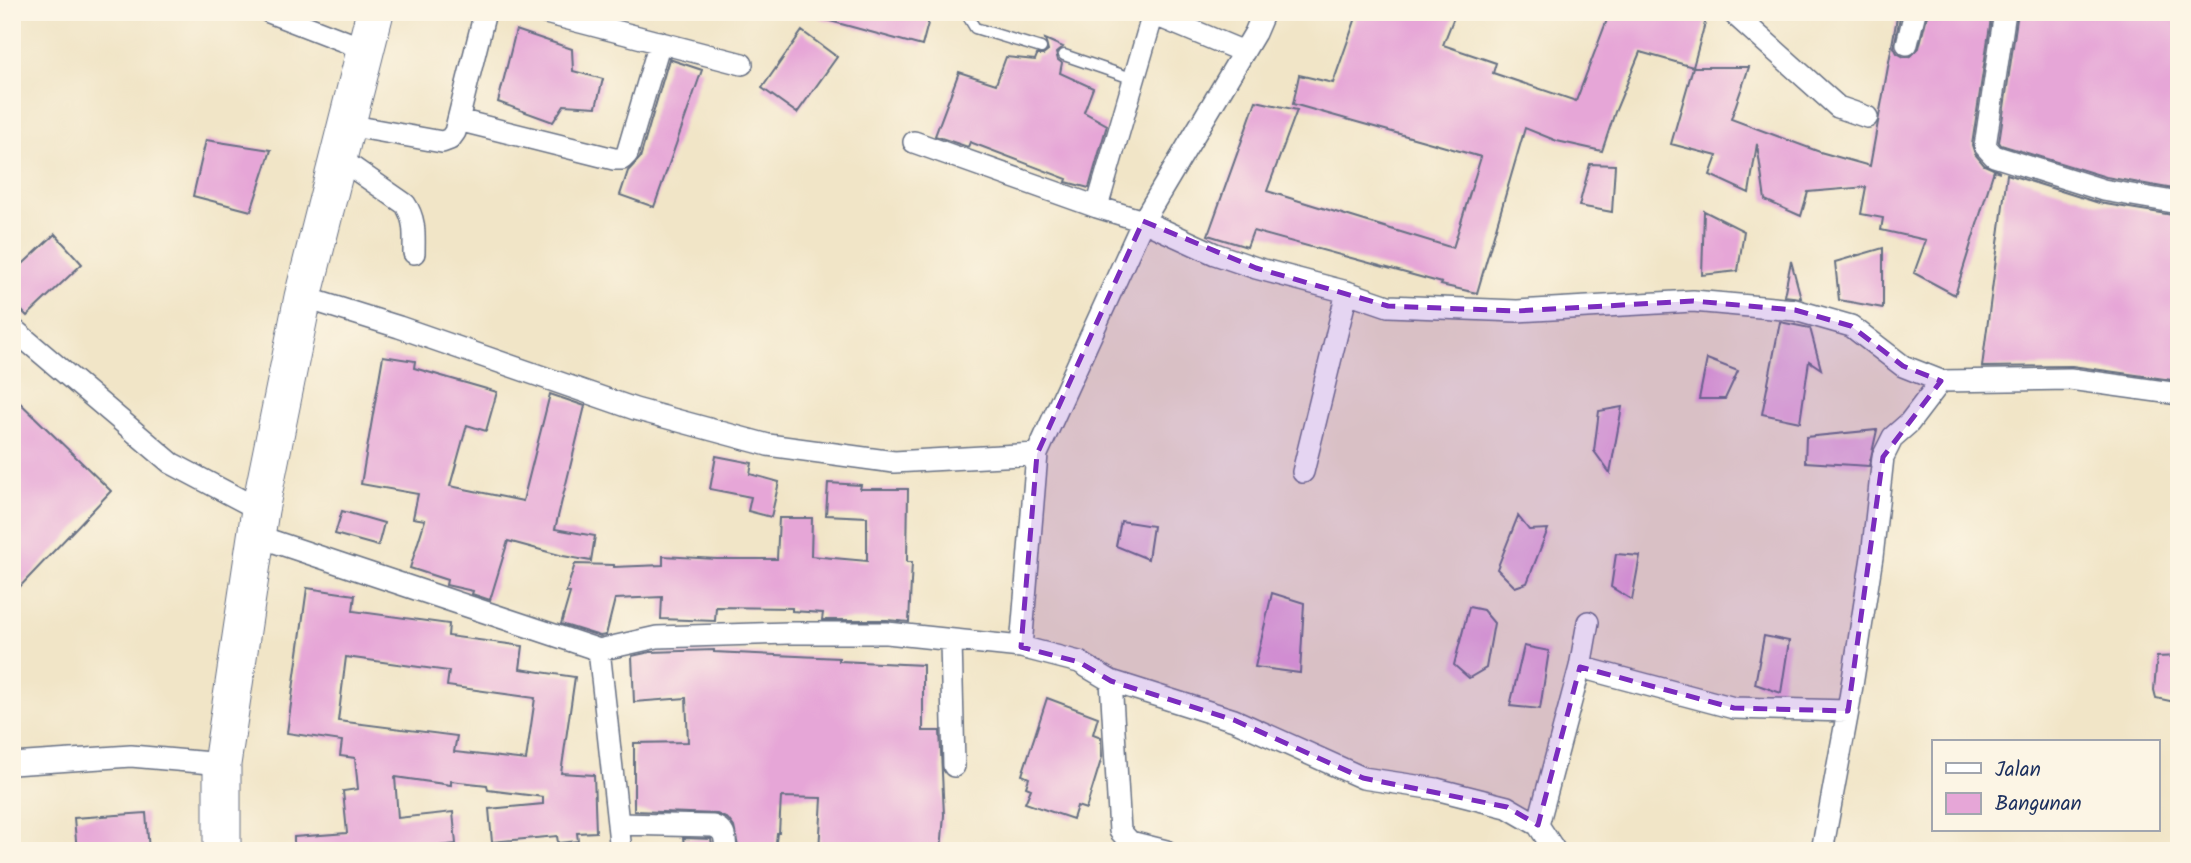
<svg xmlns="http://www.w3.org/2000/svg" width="2191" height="863" font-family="Kalam,sans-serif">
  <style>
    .building { fill: #e6a6d7; fill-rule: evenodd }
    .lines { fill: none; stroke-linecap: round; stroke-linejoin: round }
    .service-casing { stroke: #666f83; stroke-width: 13 }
    .minor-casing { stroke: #666f83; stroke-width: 24 }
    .trunk-casing { stroke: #666f83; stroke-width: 39 }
    .service { stroke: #fff; stroke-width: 10 }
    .minor { stroke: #fff; stroke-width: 21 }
    .trunk { stroke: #fff; stroke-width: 37 }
    .marked { fill: #7b2cbf; fill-opacity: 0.2; stroke: #7b2cbf; stroke-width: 5; stroke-dasharray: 14 9; stroke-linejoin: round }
  </style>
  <rect width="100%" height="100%" fill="#fcf5e5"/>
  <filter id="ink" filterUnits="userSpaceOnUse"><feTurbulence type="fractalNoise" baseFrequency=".0143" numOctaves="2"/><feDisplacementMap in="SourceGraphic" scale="14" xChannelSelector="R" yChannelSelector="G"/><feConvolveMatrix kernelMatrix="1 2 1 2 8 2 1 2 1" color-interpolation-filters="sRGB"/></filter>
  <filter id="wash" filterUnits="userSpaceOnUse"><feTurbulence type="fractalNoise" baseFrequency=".00686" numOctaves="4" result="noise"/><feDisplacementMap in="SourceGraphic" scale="28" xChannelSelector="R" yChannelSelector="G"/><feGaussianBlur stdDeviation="1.57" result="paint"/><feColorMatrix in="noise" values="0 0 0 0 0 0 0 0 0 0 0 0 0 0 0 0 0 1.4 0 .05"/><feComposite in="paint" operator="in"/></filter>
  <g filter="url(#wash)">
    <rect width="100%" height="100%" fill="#f1e5c7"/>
    <g id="blocks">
      <path class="building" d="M 820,12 L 931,12 L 922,46 L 819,18 Z
        M 1358,12 L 1456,12 L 1443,45 L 1496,63 L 1493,73 L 1576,101 L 1610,12 L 1708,12 L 1693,67 L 1640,52 L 1615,112 L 1602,151 L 1557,141 L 1525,128 L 1477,293 L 1441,285 L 1442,283 L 1253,231 L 1247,247 L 1208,235 L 1256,101 L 1297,110 L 1267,191 L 1453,248 L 1481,157 L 1293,104 L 1299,75 L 1333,83 Z
        M 1898,12 L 1901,12 L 1894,47 L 1897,53 L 1904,57 L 1911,56 L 1919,48 L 1928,12 L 1992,12 L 1972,145 L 1975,154 L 1984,165 L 2000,172 L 1994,170 L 1955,295 L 1914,273 L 1926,240 L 1881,230 L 1883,218 L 1861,214 L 1866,187 L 1808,192 L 1801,216 L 1765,200 L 1757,144 L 1749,193 L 1710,175 L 1717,156 L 1671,144 L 1693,67 L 1749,67 L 1731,119 L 1820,152 L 1870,166 Z
        M 2018,12 L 2179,12 L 2179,190 L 2106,177 L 2001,145 L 1999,142 Z
        M 516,30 L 572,49 L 573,71 L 603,79 L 596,107 L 564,105 L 553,122 L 498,102 Z
        M 802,31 L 837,57 L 797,113 L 762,88 Z
        M 1045,39 L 1063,47 L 1056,53 L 1058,60 L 1062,63 L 1060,73 L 1093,88 L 1084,112 L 1107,125 L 1089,188 L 1066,182 L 1067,179 L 970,142 L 968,147 L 935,136 L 959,72 L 996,84 L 1006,57 L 1035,60 L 1037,55 L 1043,55 L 1048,51 Z
        M 669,59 L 702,70 L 654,207 L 620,195 L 628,171 L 640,158 Z
        M 206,140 L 271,150 L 251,211 L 193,196 Z
        M 1590,164 L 1615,165 L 1612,212 L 1579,206 Z
        M 2007,174 L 2099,203 L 2179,216 L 2179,381 L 2072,366 L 1982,367 Z
        M 1704,211 L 1744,231 L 1738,271 L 1702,275 Z
        M 55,234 L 82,264 L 27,316 L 12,301 L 12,274 Z
        M 1883,248 L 1883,308 L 1839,300 L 1835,262 Z
        M 1791,261 L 1801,298 L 1784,296 Z
        M 1780,322 L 1810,328 L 1821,369 L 1809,361 L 1800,422 L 1762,414 Z
        M 383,356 L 415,361 L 414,368 L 497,392 L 486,431 L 467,425 L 450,486 L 523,501 L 550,394 L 585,406 L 555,529 L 595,536 L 591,561 L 563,556 L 508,541 L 490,600 L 472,594 L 473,591 L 446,585 L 447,580 L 410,568 L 425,520 L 413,518 L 418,494 L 361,484 Z
        M 1707,359 L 1738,371 L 1725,399 L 1699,399 Z
        M 12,395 L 111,491 L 12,595 Z
        M 1622,407 L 1610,473 L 1594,451 L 1599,411 Z
        M 1877,430 L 1869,466 L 1805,462 L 1806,437 Z
        M 716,456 L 752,463 L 750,474 L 779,482 L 771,517 L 748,511 L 751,497 L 710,489 Z
        M 828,483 L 861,485 L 860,489 L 908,489 L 907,562 L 912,562 L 909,622 L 887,620 L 822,620 L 823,613 L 792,611 L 792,608 L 716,607 L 715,621 L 661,619 L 662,597 L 615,599 L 606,635 L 600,636 L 561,624 L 570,593 L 566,592 L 575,564 L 614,565 L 614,567 L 663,565 L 663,556 L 717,559 L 777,559 L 779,518 L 812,518 L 811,556 L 867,561 L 867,517 L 826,515 Z
        M 342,511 L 384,523 L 378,546 L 335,534 Z
        M 1518,516 L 1529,530 L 1548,529 L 1527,583 L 1515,587 L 1497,569 Z
        M 1121,521 L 1153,526 L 1148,559 L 1116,546 Z
        M 1616,554 L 1640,556 L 1632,600 L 1611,587 Z
        M 307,588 L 355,595 L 353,611 L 449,624 L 448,636 L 523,646 L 520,669 L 575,677 L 561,773 L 594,775 L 596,832 L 577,833 L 578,841 L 558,843 L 557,836 L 492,842 L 489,809 L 543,804 L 543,797 L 488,790 L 487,785 L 451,781 L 451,785 L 395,777 L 398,818 L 453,812 L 456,844 L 440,846 L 440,851 L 294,851 L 294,837 L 347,833 L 343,791 L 358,789 L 355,758 L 340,756 L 342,741 L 287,733 ZM 346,657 L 449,671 L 447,686 L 535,698 L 526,760 L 454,752 L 457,736 L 338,721 Z
        M 1272,593 L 1304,603 L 1300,673 L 1255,667 Z
        M 1469,607 L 1483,610 L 1494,623 L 1486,668 L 1469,678 L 1454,665 Z
        M 1764,636 L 1789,641 L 1781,693 L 1755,684 Z
        M 1524,646 L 1549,651 L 1540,709 L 1510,706 Z
        M 714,650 L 714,652 L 839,658 L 839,661 L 923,665 L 923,731 L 940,731 L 944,815 L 941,851 L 866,849 L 865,851 L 819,851 L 822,798 L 781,797 L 779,833 L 777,833 L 775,851 L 739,851 L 734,827 L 728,819 L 717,814 L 634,811 L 634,743 L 688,742 L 686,698 L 634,702 L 632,656 L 650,652 Z
        M 2179,656 L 2179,703 L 2156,698 L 2154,690 L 2157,657 Z
        M 1047,698 L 1098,717 L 1093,734 L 1101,737 L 1102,757 L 1086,809 L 1077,806 L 1073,819 L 1025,803 L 1031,789 L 1026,787 L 1029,778 L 1022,775 Z
        M 146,813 L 149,851 L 77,851 L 74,818 Z
        M 683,838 L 711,839 L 713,851 L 685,851 Z"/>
    </g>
  </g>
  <g filter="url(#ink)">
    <use href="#blocks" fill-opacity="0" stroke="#666f83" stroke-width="2"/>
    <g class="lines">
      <g class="service-casing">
        <path id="service" d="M 971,12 L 969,18 L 975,28 L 1041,48
          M 1064,55 L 1134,79"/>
      </g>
      <g class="minor-casing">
        <path id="minor" d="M 269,12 L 367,50
          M 542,12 L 742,64
          M 1148,12 L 1244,52
          M 1264,12 L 1255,33 L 1143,221 L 1037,454 L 1021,647 L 1079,662 L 1111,681 L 1234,720 L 1363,778 L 1436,789 L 1507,807 L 1538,825 L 1555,851
          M 1732,12 L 1838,107 L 1867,117
          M 2005,12 L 1985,146 L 1994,156 L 2103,190 L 2179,203
          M 1907,44 L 1915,12
          M 458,120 L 614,159 L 622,159 L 627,154 L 660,42
          M 347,125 L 442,142 L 450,139 L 455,132 L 485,12
          M 914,142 L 1097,207 L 1143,221 L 1215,254 L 1256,268 L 1347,292 L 1388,306 L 1517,311 L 1693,301 L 1795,310 L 1851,326 L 1903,366 L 1941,381
          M 339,158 L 405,204 C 416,220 414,235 414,253
          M 1097,207 L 1153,14
          M 303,297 L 399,327 L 635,409 L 768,445 L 894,462 L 1037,454
          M 12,328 L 171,463 L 260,510
          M 1303,472 L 1347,292
          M 257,536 L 599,650 L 657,637 L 789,633 L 887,633 L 1021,647
          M 951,641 L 954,766
          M 599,650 L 621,851
          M 1580,667 L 1734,708 L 1848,711
          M 1111,681 L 1120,831 L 1130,842 L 1166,851
          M 12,764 L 131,756 L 222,764
          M 618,824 L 713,826 C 726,830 725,839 726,851
          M 1538,825 L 1580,667 L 1588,622
          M 1822,851 L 1848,711 L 1872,557 L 1883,457 L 1893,437 L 1909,423 L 1941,381 L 2070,379 L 2179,394"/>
      </g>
      <g class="trunk-casing">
        <path id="trunk" d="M 222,851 L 222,764 L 260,510 L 303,297 L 375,12"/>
      </g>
      <use href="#service" class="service"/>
      <use href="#minor" class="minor"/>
      <use href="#trunk" class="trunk"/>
    </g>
  </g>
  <path class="marked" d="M 1143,221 L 1256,268 L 1388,306 L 1517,311 L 1693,301 L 1795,310 L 1851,326 L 1903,366 L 1941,381 L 1883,457 L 1848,711 L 1734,708 L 1580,667 L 1538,825 L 1507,807 L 1363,778 L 1234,720 L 1111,681 L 1079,662 L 1021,647 L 1037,454 Z"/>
  <rect width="2191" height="863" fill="none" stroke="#fcf5e5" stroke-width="42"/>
  <rect x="1932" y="740" width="228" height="91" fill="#fcf5e5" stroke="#a2a6af" stroke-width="2"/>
  <rect x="1946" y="763" width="35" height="10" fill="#ffffff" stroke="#a2a6af" stroke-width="2"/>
  <text x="1995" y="776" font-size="21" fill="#1b2f5e">Jalan</text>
  <rect x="1946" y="793" width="35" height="21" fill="#e6a6d7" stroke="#a2a6af" stroke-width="2"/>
  <text x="1995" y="810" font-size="21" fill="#1b2f5e">Bangunan</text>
</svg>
